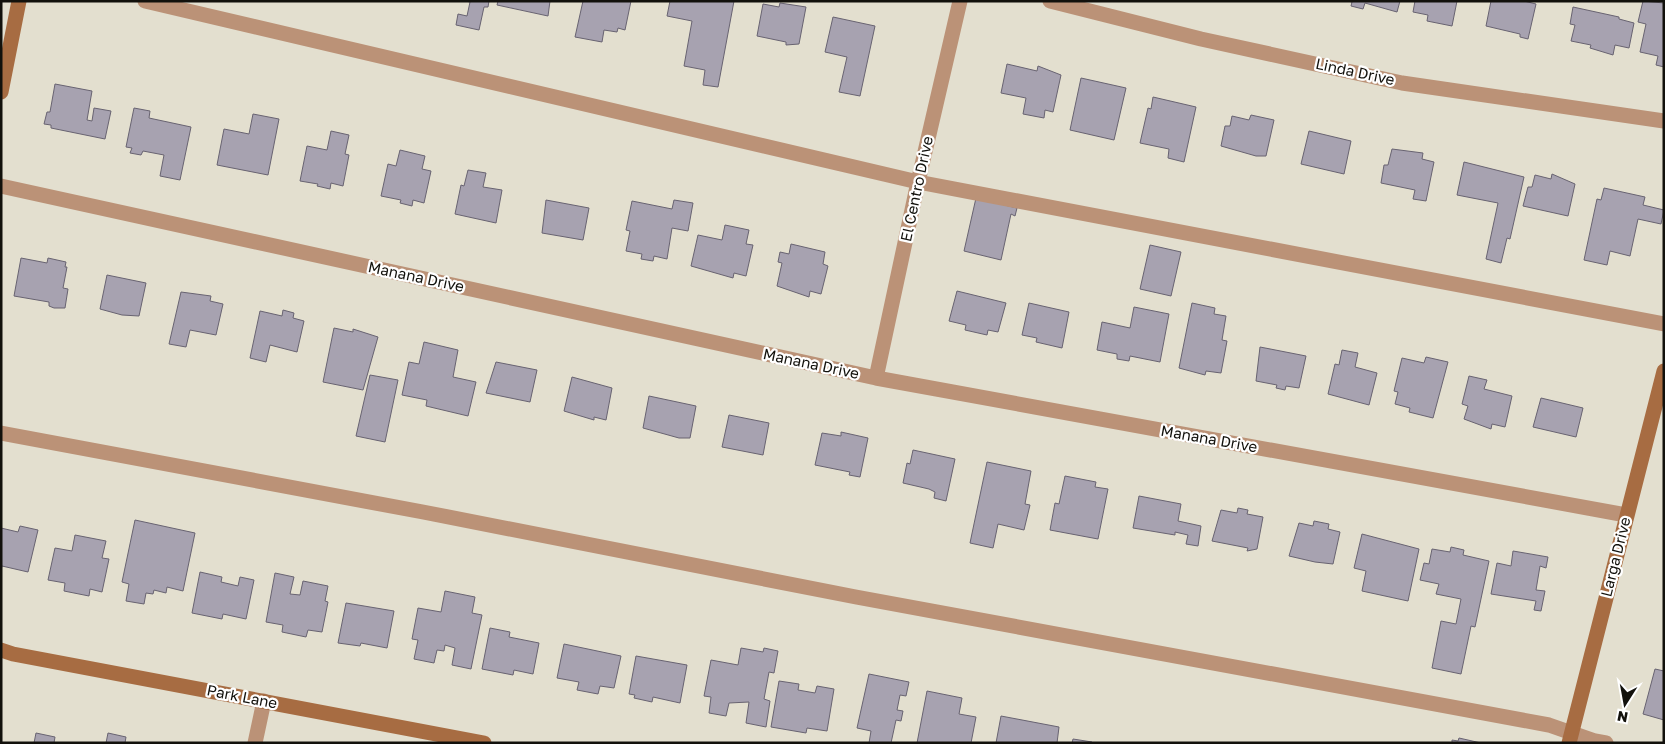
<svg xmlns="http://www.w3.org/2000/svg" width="1665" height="744" font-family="'Golos Text',sans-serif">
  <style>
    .building { fill: #a7a2b0; stroke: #686371 }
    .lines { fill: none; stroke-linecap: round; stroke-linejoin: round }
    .lane { stroke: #bb9277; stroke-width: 15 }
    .street { stroke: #bb9277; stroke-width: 15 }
    .secondary { stroke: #a76c42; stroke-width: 15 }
    .labels { text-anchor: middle; stroke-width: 4.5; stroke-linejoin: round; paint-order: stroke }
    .street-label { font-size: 15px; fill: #12110c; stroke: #fff }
  </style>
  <rect width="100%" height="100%" fill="#e3dfcf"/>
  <path class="building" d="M 466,1 L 489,1 L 488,7 L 484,7 L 479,30 L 456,25 L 458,14 L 467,16 L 470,2 Z
    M 498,1 L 550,1 L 548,16 L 497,5 Z
    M 583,1 L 631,1 L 625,30 L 618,28 L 617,32 L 604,30 L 602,42 L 575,37 Z
    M 670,1 L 734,1 L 718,87 L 703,85 L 705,70 L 684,66 L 692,21 L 667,16 Z
    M 1348,1 L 1400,1 L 1397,12 L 1365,3 L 1363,9 L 1351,6 L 1352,2 Z
    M 1415,1 L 1457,1 L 1452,26 L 1427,21 L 1428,15 L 1413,12 Z
    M 1491,1 L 1524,1 L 1536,4 L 1528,39 L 1520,37 L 1520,34 L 1486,26 Z
    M 1643,1 L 1664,3 L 1664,67 L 1656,65 L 1658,56 L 1640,52 L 1646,24 L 1638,22 Z
    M 780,3 L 806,7 L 799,44 L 786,45 L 786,42 L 757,36 L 763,4 L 779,7 Z
    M 1573,7 L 1619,17 L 1619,19 L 1634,23 L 1629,48 L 1615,45 L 1613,55 L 1590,48 L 1591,45 L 1571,41 L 1575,25 L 1570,24 Z
    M 833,17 L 875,26 L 860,96 L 839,92 L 847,57 L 825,52 Z
    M 1007,64 L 1037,71 L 1038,66 L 1061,75 L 1053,112 L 1045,110 L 1044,118 L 1023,114 L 1026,98 L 1001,93 Z
    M 1081,78 L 1126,88 L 1114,140 L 1070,130 Z
    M 55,84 L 92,91 L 87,120 L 92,121 L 94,108 L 111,111 L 105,139 L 51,128 L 51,125 L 44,124 L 47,112 L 50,112 Z
    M 1153,97 L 1196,107 L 1184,162 L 1168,158 L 1169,149 L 1140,143 L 1148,108 L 1151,109 Z
    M 134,108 L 150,111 L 149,118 L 191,127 L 180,180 L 160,176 L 164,155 L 143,151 L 141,155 L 130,153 L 132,148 L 126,147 Z
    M 253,114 L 279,119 L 268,175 L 217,165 L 224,129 L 249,134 Z
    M 1251,115 L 1274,120 L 1266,156 L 1256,156 L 1221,146 L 1225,126 L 1230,126 L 1232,116 L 1249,120 Z
    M 331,131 L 349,135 L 345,154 L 349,155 L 343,186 L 331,183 L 330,189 L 317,186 L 318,184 L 300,181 L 307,146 L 327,150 Z
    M 1309,131 L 1351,141 L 1344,174 L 1301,164 Z
    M 1392,149 L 1423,153 L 1422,159 L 1434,162 L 1426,201 L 1413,199 L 1415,190 L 1381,183 L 1384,165 L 1388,165 Z
    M 400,150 L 425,156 L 422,169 L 431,171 L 424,203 L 413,200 L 412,206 L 400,203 L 401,200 L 381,196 L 388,164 L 396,166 Z
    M 1464,162 L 1524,177 L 1510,239 L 1507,238 L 1501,263 L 1486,259 L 1498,203 L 1457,195 Z
    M 468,170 L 486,173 L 483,187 L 502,190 L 496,223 L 455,214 L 461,185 L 464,186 Z
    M 1552,174 L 1575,184 L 1568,216 L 1523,206 L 1528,187 L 1532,187 L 1535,175 L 1551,179 Z
    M 1604,188 L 1645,197 L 1643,205 L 1664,210 L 1661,224 L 1638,219 L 1630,256 L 1610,251 L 1607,265 L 1584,260 L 1597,199 L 1601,200 Z
    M 976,198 L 1017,208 L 1015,216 L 1011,214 L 1001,260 L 964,251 Z
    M 546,200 L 589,208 L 583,240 L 542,233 Z
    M 674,200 L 693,203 L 688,231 L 672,228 L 667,259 L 654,256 L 653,261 L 641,259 L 642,254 L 626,251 L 630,231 L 626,230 L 632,201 L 672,209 Z
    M 725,225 L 749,230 L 746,244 L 753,245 L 746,276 L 734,273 L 733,278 L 691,266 L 698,235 L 722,240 Z
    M 791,244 L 825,252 L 823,264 L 828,266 L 821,294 L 810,291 L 809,297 L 777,286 L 782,263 L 778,262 L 780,252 L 789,254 Z
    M 1150,245 L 1181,252 L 1171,296 L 1140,289 Z
    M 21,258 L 47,263 L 48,258 L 66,262 L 65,267 L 67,267 L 63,288 L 68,289 L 65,308 L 54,308 L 49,306 L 49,302 L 14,296 Z
    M 107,275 L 146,283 L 139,316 L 122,315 L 100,309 Z
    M 957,291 L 1006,303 L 998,332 L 988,330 L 987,335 L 965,330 L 966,325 L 949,321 Z
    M 181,292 L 211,296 L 210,301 L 223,304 L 216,335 L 190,330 L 186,347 L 169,344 Z
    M 1029,303 L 1069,312 L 1062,348 L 1036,342 L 1037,338 L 1022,335 Z
    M 1192,303 L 1215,308 L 1214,314 L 1226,316 L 1222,340 L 1227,341 L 1221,373 L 1206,371 L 1205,375 L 1179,368 Z
    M 1134,307 L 1169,314 L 1160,362 L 1130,356 L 1129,361 L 1117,359 L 1117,354 L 1097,350 L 1102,322 L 1130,328 Z
    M 283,310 L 294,313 L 293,318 L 304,321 L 297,352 L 270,345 L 266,362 L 250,358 L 260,311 L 282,316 Z
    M 334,328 L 353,332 L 353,329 L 378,337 L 363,390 L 323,382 Z
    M 424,342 L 458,350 L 453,377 L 476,382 L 468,416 L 426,406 L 427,400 L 402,395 L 409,362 L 419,364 Z
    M 1260,347 L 1306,356 L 1299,388 L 1286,386 L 1285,390 L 1276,388 L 1277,385 L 1256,381 Z
    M 1342,350 L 1358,353 L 1355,367 L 1377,373 L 1369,405 L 1328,394 L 1335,364 L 1339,365 Z
    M 1426,357 L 1448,362 L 1433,418 L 1409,412 L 1410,408 L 1395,404 L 1398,392 L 1394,391 L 1402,358 L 1424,363 Z
    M 496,362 L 537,370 L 530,402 L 486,393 Z
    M 370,375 L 398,380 L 385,442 L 356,436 Z
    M 1469,376 L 1487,380 L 1484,389 L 1512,396 L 1505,427 L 1492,424 L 1491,429 L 1464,419 L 1468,406 L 1462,404 Z
    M 572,377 L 612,388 L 606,420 L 594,417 L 594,420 L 564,411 Z
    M 649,396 L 696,406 L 690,438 L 679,438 L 643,428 Z
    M 1541,398 L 1583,408 L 1576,437 L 1533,427 Z
    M 729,415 L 769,423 L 763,455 L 722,447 Z
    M 841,432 L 868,438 L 860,477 L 849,475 L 850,472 L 815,465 L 822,433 L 841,436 Z
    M 913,450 L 955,459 L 946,501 L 934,498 L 935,492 L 929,489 L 903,483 L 907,463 L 910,464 Z
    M 987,462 L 1031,471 L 1025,504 L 1030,505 L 1024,530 L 998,524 L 993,548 L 970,543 Z
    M 1065,476 L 1096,482 L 1095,487 L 1108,489 L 1098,539 L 1050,530 L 1055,503 L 1059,504 Z
    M 1139,496 L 1181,504 L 1178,521 L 1201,526 L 1198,546 L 1186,544 L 1188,535 L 1175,532 L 1175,535 L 1133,528 Z
    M 1238,508 L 1248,510 L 1247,514 L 1263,517 L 1257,549 L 1247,551 L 1248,548 L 1212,541 L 1221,510 L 1237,513 Z
    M 135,520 L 195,533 L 183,591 L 167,587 L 166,593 L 154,590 L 153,594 L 146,593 L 144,604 L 126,601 L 129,584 L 122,582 Z
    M 1314,521 L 1329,524 L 1328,529 L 1340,532 L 1333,564 L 1315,562 L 1289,556 L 1299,523 L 1313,526 Z
    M 20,526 L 38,530 L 28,572 L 2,566 L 1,570 L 1,528 L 18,532 Z
    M 1362,534 L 1419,549 L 1408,601 L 1362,591 L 1366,571 L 1354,568 Z
    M 75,535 L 106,541 L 102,558 L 109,559 L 102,592 L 90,589 L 89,596 L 64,591 L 65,583 L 48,580 L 55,548 L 72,551 Z
    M 1451,547 L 1464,550 L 1463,555 L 1489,561 L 1475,627 L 1471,626 L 1461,674 L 1432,668 L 1441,621 L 1456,624 L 1461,599 L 1436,594 L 1439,584 L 1420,580 L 1424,563 L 1429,564 L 1432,549 L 1450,552 Z
    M 1513,551 L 1548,557 L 1546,568 L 1540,566 L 1536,590 L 1545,591 L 1541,611 L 1534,610 L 1536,601 L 1491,594 L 1497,563 L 1511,566 Z
    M 200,572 L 222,577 L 221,582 L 238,586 L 240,577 L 254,580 L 246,619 L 223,614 L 222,619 L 192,613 Z
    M 275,573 L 294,577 L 290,594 L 300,595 L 303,581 L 328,586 L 325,601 L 328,602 L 322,632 L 308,630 L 306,637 L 282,632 L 283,625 L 266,622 Z
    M 445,591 L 475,597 L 472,613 L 482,615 L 471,669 L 452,665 L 455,648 L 445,645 L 444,651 L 437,650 L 434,663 L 414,659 L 418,640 L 412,639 L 418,608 L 441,612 Z
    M 346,603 L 394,611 L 387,648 L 361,643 L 360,646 L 338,643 Z
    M 490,628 L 510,632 L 509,637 L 539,643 L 533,674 L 514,670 L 513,675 L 482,669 Z
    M 564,644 L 621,656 L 614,688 L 600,686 L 598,694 L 577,690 L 579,682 L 557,678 Z
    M 741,648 L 763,652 L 764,648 L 778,651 L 774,673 L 769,672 L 764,699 L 770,701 L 766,727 L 746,723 L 749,702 L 729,703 L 726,716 L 709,713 L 711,697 L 704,696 L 711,660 L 738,665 Z
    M 636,656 L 687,665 L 680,703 L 653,697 L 652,702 L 634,698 L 635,695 L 629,694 Z
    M 1655,669 L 1664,671 L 1664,720 L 1643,714 Z
    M 869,674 L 909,682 L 906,696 L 900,695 L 897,710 L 903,711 L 901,721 L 896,720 L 891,743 L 869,743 L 871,731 L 857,728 Z
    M 779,681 L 799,684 L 798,690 L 815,693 L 817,686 L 834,689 L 827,731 L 807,728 L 806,733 L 771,727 Z
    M 927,691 L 962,698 L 959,714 L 976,717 L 971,743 L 917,743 Z
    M 1001,716 L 1059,727 L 1057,743 L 996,743 Z
    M 36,733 L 55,737 L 54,743 L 34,743 Z
    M 108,733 L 126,737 L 125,743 L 106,743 Z
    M 1459,738 L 1481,743 L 1452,743 L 1452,740 L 1458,741 Z
    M 1073,739 L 1092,742 L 1092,743 L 1072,743 Z"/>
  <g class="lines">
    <path class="lane" d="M 145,1 L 918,182 L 1664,324
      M 1,433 L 423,512 L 856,597 L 1549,725 L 1595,741 L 1606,743
      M 255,743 L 264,701"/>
    <path class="street" d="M 1050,1 L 1201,39 L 1402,83 L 1664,121
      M 1,186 L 876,378 L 1626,515
      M 876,378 L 918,182 L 960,1"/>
    <path class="secondary" d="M 1,92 L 19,1
      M 1,650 L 13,654 L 484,743
      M 1569,743 L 1664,371"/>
  </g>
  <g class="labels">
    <g class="street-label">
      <text transform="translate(1355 72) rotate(12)" y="5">Linda Drive</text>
      <text transform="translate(917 189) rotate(-78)" y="5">El Centro Drive</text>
      <text transform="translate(416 277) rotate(12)" y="5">Manana Drive</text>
      <text transform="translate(811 364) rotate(12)" y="5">Manana Drive</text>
      <text transform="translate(1209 439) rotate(10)" y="5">Manana Drive</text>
      <text transform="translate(1616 557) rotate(-76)" y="5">Larga Drive</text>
      <text transform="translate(242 697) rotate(11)" y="5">Park Lane</text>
    </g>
  </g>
  <rect width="1665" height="744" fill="none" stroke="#12110c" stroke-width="5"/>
  <g transform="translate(1625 704) rotate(191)" stroke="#ffffff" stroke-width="4" paint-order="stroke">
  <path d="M0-4L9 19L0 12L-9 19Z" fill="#12110c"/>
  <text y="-8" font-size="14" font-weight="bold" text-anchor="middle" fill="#12110c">N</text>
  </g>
</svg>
